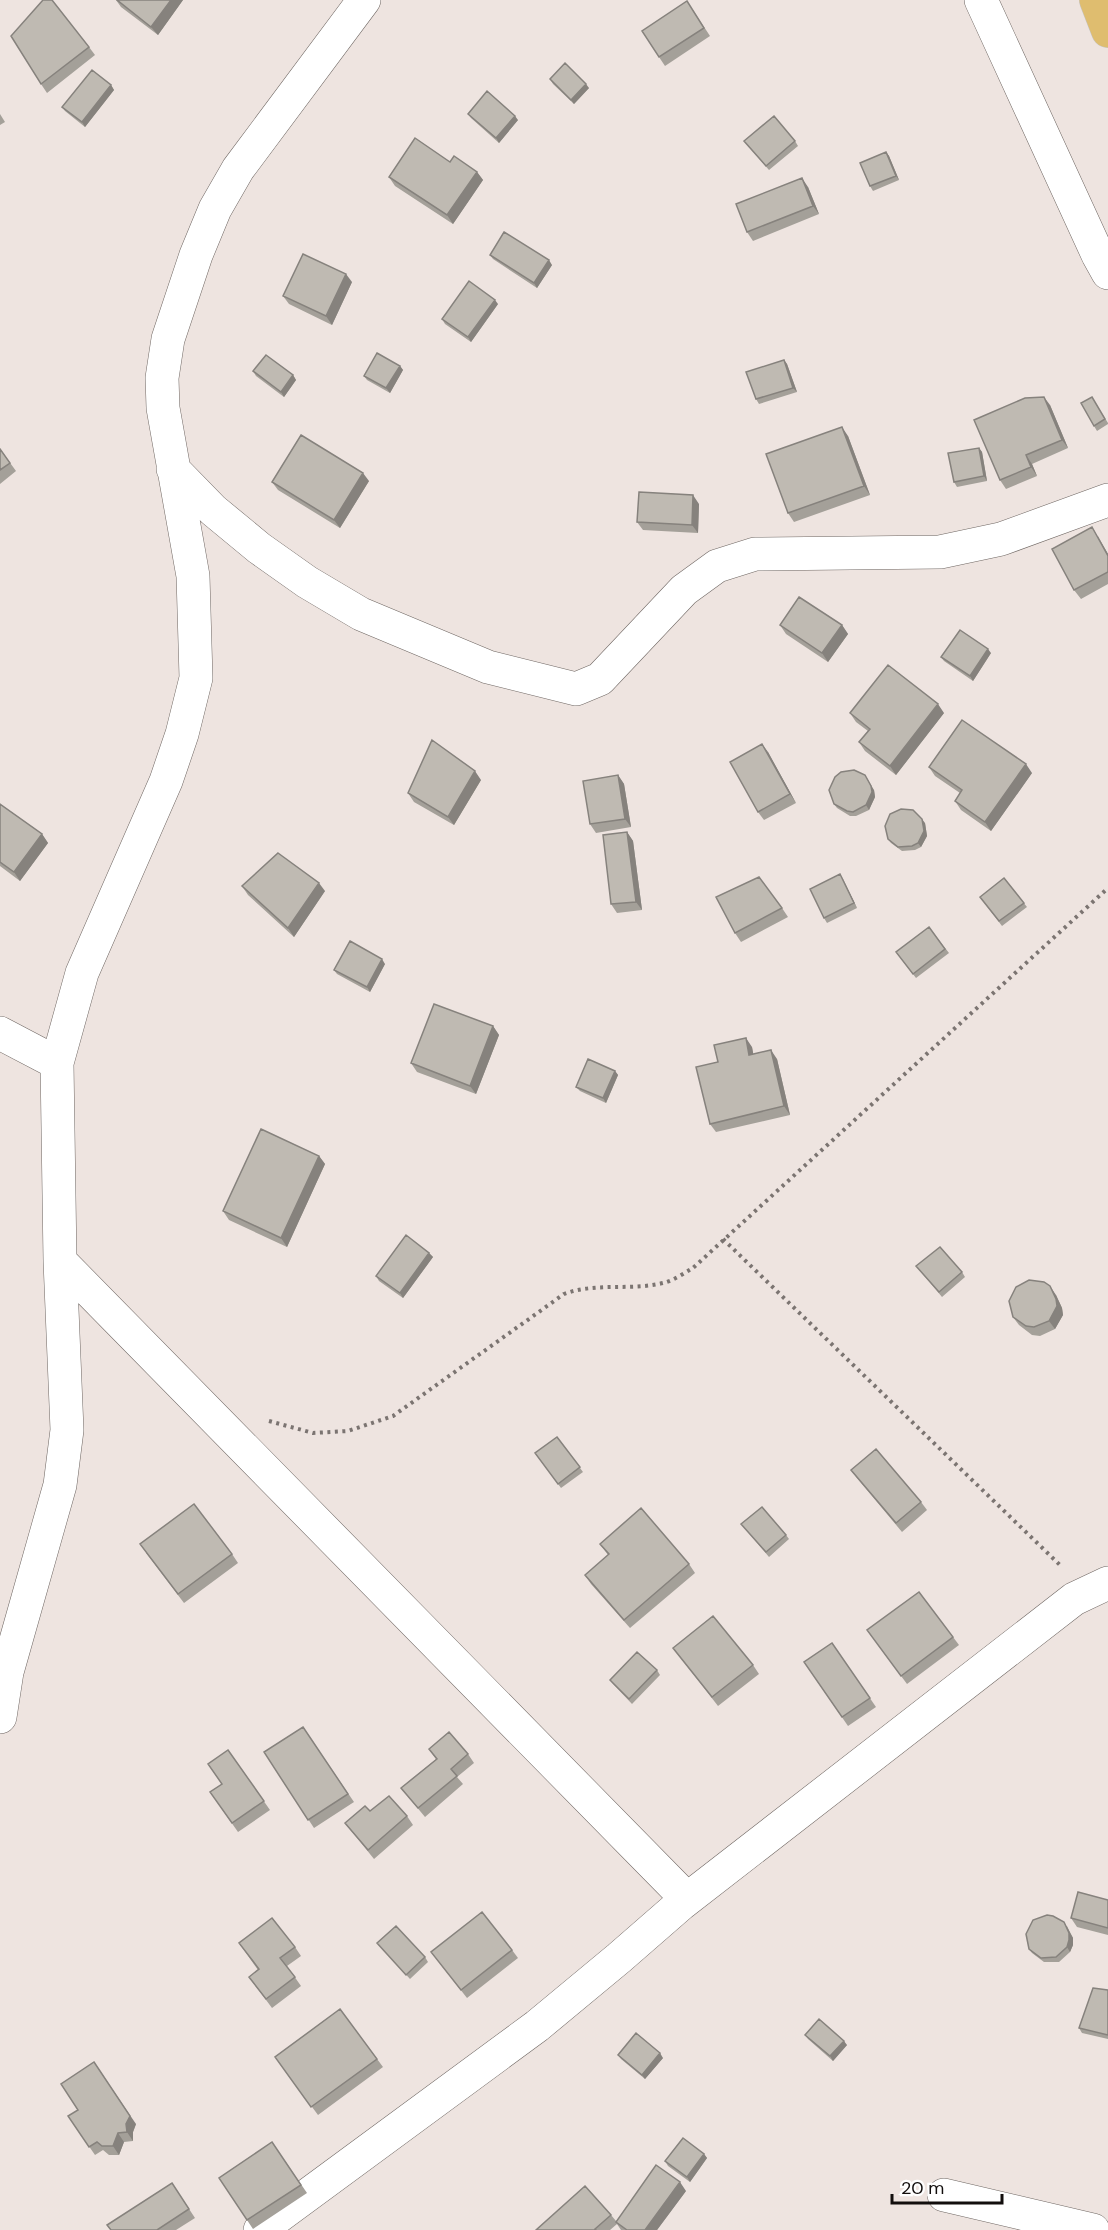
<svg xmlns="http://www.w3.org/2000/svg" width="1108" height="2230" font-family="'DM Sans',sans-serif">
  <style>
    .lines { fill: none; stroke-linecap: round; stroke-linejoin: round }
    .minor-casing { stroke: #6f6763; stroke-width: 34 }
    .major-casing { stroke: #c6c5c5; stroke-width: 34 }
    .path { stroke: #7b7471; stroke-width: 4; stroke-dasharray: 3 4.5; stroke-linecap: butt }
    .minor { stroke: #fff; stroke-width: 33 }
    .major { stroke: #dfbd6f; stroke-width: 33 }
    .wall { fill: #a4a099 }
    .shaded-wall { fill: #86827d }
    .building { fill: #bfbab2; stroke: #86827d; stroke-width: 1.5 }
  </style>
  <rect width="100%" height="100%" fill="#eee4e0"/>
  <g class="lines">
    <g class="minor-casing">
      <path id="minor" d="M 981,0 L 1098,255 L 1108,273
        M 173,469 L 213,510 L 259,548 L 307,582 L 361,614 L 488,667 L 576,689 L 600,679 L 684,590 L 717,566 L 755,554 L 940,552 L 1001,539 L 1108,500
        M 0,1033 L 57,1063
        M 60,1261 L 687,1899
        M 0,1717 L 7,1672 L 60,1485 L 67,1430 L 60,1261 L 57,1063 L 82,973 L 166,781 L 182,734 L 196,678 L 193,576 L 163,408 L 162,378 L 168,339 L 196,255 L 215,209 L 238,169 L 364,0
        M 944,2195 L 1093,2230
        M 260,2230 L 537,2026 L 619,1958 L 681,1904 L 1074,1599 L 1108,1583"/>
    </g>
    <g class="major-casing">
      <path id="major" d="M 1096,0 L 1108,31"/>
    </g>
    <path class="path" d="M 723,1239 L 1061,1566
      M 269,1421 L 313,1433 L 348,1431 L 393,1416 L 564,1294 C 596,1282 630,1291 663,1283 C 673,1281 684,1273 693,1268 L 1108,888"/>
    <use href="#minor" class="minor"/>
    <use href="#major" class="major"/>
  </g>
  <path class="wall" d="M 116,0 L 183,0 L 158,35 L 121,7 Z
    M 693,10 L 710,36 L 665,66 L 659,57 Z
    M 89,47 L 95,55 L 47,93 L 41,84 Z
    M 550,79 L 589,88 L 574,104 L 553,84 Z
    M 111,85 L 114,90 L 85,127 L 65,111 L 62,107 Z
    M 0,114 L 5,122 L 0,125 Z
    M 468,114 L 518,120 L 499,143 L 471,118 Z
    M 744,141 L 795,141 L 798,146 L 769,170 Z
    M 886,152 L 889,156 L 899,180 L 873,191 L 870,186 Z
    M 450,162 L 477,172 L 483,180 L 453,224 L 395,186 L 389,177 Z
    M 808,187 L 819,214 L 753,241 L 747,232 Z
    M 490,255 L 552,265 L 537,288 L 493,259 Z
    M 352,282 L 332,325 L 289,304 L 283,296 Z
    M 498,304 L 471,342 L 445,324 L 442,319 Z
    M 784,360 L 787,364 L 797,392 L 759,404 L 756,399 Z
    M 400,366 L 403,370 L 390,393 L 367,380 L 364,376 Z
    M 253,371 L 293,375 L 296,380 L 284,397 L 256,376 Z
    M 1095,402 L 1108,423 L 1108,424 L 1097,431 L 1094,426 Z
    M 1050,405 L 1068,448 L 1032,464 L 1037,476 L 1006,489 L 1000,480 Z
    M 848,436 L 870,495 L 794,522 L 788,513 Z
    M 979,448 L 982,452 L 987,481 L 957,487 L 954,482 Z
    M 0,449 L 16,471 L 0,484 Z
    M 369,481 L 340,528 L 278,490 L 272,482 Z
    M 699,504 L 698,533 L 643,530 L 637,522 Z
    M 1098,536 L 1108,554 L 1108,584 L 1081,599 L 1074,590 Z
    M 780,625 L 842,625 L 848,634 L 828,662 L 786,634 Z
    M 991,653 L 973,681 L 944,661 L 941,657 Z
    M 850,713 L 944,713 L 896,775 L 865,751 L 859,742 L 868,731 L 856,722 Z
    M 768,752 L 796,803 L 764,820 L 758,812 Z
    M 929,767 L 1032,773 L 991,831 L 961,810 L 955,801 L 960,793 L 935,776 Z
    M 618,775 L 624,784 L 631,827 L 596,833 L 590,824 Z
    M 481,780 L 454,825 L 414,802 L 408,793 Z
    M 874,790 L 875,797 L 869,810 L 856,816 L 850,816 L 837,808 L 834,804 Z
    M 0,804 L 42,834 L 48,843 L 20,881 L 0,866 Z
    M 925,823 L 927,836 L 921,847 L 915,850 L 902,851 L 891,843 L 888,839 Z
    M 627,832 L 633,841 L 642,910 L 617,913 L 611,904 Z
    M 840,874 L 857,908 L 827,923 L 824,918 Z
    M 1004,878 L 1027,907 L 1002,926 L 980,897 Z
    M 242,886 L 325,891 L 294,937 L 248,895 Z
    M 782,908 L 788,917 L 741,942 L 735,933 Z
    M 929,927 L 949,953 L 916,978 L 896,952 Z
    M 385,964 L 370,992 L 337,974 L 334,970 Z
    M 493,1026 L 499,1035 L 476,1094 L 417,1072 L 411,1063 Z
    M 752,1047 L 753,1054 L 777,1059 L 790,1115 L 716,1132 L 710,1124 L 718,1062 Z
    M 615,1071 L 618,1075 L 606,1103 L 580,1091 L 576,1087 Z
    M 319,1156 L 325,1164 L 287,1247 L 229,1220 L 223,1211 Z
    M 429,1253 L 433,1257 L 403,1298 L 379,1281 L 376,1276 Z
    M 916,1266 L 962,1272 L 965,1277 L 942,1297 Z
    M 1056,1295 L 1062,1308 L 1063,1315 L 1055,1329 L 1040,1336 L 1032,1335 L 1019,1325 L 1013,1317 Z
    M 557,1437 L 583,1472 L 561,1488 L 535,1453 Z
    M 851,1470 L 921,1502 L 927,1510 L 902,1532 L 857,1478 Z
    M 741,1524 L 786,1535 L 789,1539 L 769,1557 Z
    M 600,1544 L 689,1564 L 695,1573 L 630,1628 L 591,1584 L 585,1575 L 608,1555 Z
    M 146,1553 L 232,1554 L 238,1563 L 184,1603 Z
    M 867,1630 L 953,1637 L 959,1645 L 907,1684 Z
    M 832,1643 L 876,1707 L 848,1726 L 804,1662 Z
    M 673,1648 L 753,1665 L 759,1674 L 718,1706 Z
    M 657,1670 L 660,1675 L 632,1704 L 613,1684 L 610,1680 Z
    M 303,1727 L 354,1802 L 314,1828 L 264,1752 Z
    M 429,1749 L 468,1754 L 474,1763 L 457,1777 L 463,1784 L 425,1817 L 401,1788 L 436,1759 Z
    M 228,1750 L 270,1810 L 238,1832 L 210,1792 L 222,1784 Z
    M 370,1811 L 407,1816 L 413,1825 L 374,1859 L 345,1823 Z
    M 1108,1900 L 1108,1935 L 1077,1927 L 1071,1918 Z
    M 1067,1926 L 1073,1938 L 1073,1945 L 1070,1952 L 1059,1962 L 1044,1962 L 1032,1953 L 1029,1949 Z
    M 239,1943 L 295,1947 L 301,1956 L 287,1966 L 301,1986 L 272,2008 L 249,1977 L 258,1970 Z
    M 377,1943 L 425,1957 L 428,1962 L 410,1979 Z
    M 512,1950 L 518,1958 L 467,1998 L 431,1952 Z
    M 1108,1990 L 1108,2039 L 1082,2033 L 1079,2028 Z
    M 340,2009 L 383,2067 L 318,2115 L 275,2057 Z
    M 805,2035 L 847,2045 L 833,2061 L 808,2039 Z
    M 618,2055 L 663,2058 L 645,2079 L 621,2059 Z
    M 68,2116 L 136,2124 L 133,2132 L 133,2141 L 124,2142 L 119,2155 L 109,2155 L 103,2150 L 95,2155 Z
    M 272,2142 L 307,2193 L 253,2229 L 219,2178 Z
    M 704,2154 L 707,2158 L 690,2182 L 668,2166 L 665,2161 Z
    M 172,2183 L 195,2218 L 176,2230 L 111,2230 Z
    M 686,2191 L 657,2230 L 621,2230 L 617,2224 L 610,2230 L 536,2230 L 611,2215 L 616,2221 Z"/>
  <path class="shaded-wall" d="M 171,0 L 183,0 L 158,35 L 151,27 Z
    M 586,84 L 589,88 L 574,104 L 571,100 Z
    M 111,85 L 114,90 L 85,127 L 82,122 Z
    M 515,116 L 518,120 L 499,143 L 496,138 Z
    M 886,152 L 889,156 L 899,180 L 896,176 Z
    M 477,172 L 483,180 L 453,224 L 447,215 Z
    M 802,178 L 808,187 L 819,214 L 813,206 Z
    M 549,260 L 552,265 L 537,288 L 534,283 Z
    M 346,274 L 352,282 L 332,325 L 326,316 Z
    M 495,300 L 498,304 L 471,342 L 468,337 Z
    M 784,360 L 787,364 L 797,392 L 793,388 Z
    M 400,366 L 403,370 L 390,393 L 386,388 Z
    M 293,375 L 296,380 L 284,397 L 281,392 Z
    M 1044,397 L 1050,405 L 1068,448 L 1062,440 Z
    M 842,427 L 848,436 L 870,495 L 864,486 Z
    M 979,448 L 982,452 L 987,481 L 984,476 Z
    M 1026,455 L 1032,464 L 1037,476 L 1031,467 Z
    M 363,473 L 369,481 L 340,528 L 334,520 Z
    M 693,495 L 699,504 L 698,533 L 692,525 Z
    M 1092,527 L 1108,554 L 1108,556 Z
    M 842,625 L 848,634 L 828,662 L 822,653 Z
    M 988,649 L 991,653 L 973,681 L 970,676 Z
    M 938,704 L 944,713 L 896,775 L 890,766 Z
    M 762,744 L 768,752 L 796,803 L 790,794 Z
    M 1026,764 L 1032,773 L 991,831 L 985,822 Z
    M 475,771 L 481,780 L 454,825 L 448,817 Z
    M 618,775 L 624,784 L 631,827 L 625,819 Z
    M 865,775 L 874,790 L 875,797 L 869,810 L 866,805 Z
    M 922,819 L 925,823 L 927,836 L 921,847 L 918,843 Z
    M 627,832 L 633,841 L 642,910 L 636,902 Z
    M 42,834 L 48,843 L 20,881 L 14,872 Z
    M 840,874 L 843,879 L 857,908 L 854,903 Z
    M 319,883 L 325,891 L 294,937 L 288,928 Z
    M 382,959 L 385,964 L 370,992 L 367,987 Z
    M 493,1026 L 499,1035 L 476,1094 L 470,1086 Z
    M 746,1038 L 752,1047 L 755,1063 L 749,1055 Z
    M 771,1050 L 777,1059 L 790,1115 L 784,1106 Z
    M 615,1071 L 618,1075 L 606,1103 L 603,1098 Z
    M 319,1156 L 325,1164 L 287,1247 L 281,1238 Z
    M 429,1253 L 433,1257 L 403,1298 L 400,1293 Z
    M 1050,1286 L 1056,1295 L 1062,1308 L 1063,1315 L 1055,1329 L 1049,1321 Z
    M 1064,1922 L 1073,1938 L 1073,1945 L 1070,1952 L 1067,1947 Z
    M 844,2041 L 847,2045 L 833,2061 L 830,2056 Z
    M 660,2053 L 663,2058 L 645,2079 L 642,2075 Z
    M 94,2062 L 136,2124 L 133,2132 L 133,2141 L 127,2132 Z
    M 118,2133 L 124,2142 L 119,2155 L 113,2146 Z
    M 704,2154 L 707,2158 L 690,2182 L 687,2177 Z
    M 680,2182 L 686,2191 L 657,2230 L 645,2230 Z"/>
  <path class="building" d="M 43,0 L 52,0 L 89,47 L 41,84 L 11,36 Z
    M 117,0 L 171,0 L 151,27 Z
    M 687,1 L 704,28 L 659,57 L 642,31 Z
    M 565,63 L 586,84 L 571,100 L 550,79 Z
    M 92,70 L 111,85 L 82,122 L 62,107 Z
    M 487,91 L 515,116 L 496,138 L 468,114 Z
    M 774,116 L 795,141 L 766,166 L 744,141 Z
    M 415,138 L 450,162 L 454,156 L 477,172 L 447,215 L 389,177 Z
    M 886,152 L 896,176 L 870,186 L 860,163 Z
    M 802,178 L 813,206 L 747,232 L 736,204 Z
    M 504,232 L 549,260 L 534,283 L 490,255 Z
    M 303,254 L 346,274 L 326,316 L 283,296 Z
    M 469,281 L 495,300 L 468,337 L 442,319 Z
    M 377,353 L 400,366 L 386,388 L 364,376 Z
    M 266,355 L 293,375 L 281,392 L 253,371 Z
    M 784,360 L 793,388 L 756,399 L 746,372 Z
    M 1044,397 L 1062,440 L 1026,455 L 1031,467 L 1000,480 L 974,420 L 1025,398 Z
    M 1092,397 L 1105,419 L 1094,426 L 1081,403 Z
    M 842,427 L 864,486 L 788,513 L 766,454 Z
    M 301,435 L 363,473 L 334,520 L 272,482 Z
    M 979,448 L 984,476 L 954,482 L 948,453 Z
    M 0,449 L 10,463 L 0,470 Z
    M 639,492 L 693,495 L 692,525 L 637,522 Z
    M 1092,527 L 1108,556 L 1108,572 L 1074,590 L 1052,549 Z
    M 799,597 L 842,625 L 822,653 L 780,625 Z
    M 960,630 L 988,649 L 970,676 L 941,657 Z
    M 888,665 L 938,704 L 890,766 L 859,742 L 870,729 L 850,713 Z
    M 962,720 L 1026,764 L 985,822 L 955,801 L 962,790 L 929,767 Z
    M 432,740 L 475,771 L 448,817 L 408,793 Z
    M 762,744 L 790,794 L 758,812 L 730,762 Z
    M 854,770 L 865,775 L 871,786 L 872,792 L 866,805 L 853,812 L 847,811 L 834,804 L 829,790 L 835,777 L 841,772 Z
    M 618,775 L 625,819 L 590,824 L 583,781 Z
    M 0,804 L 42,834 L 14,872 L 0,862 Z
    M 901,809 L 913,810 L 922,819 L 924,831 L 918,843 L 912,846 L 898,847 L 888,839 L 885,826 L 890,814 Z
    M 627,832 L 636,902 L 611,904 L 603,835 Z
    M 278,853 L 319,883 L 288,928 L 242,886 Z
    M 840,874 L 854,903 L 824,918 L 810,889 Z
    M 759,877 L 782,908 L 735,933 L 716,897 Z
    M 1004,878 L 1024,903 L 999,921 L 980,897 Z
    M 929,927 L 945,949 L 913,974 L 896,952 Z
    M 350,941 L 382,959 L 367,987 L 334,970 Z
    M 434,1004 L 493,1026 L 470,1086 L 411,1063 Z
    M 746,1038 L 749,1055 L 771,1050 L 784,1106 L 710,1124 L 696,1067 L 718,1062 L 714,1045 Z
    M 588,1059 L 615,1071 L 603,1098 L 576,1087 Z
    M 261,1129 L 319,1156 L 281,1238 L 223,1211 Z
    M 406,1235 L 429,1253 L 400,1293 L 376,1276 Z
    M 940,1247 L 962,1272 L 939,1292 L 916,1266 Z
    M 1029,1280 L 1044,1282 L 1050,1286 L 1056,1299 L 1057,1306 L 1049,1321 L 1034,1327 L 1026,1326 L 1013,1317 L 1009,1301 L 1016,1287 Z
    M 557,1437 L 580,1467 L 558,1484 L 535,1453 Z
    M 876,1449 L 921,1502 L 896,1523 L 851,1470 Z
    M 194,1504 L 232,1554 L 178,1594 L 140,1544 Z
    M 762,1507 L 786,1535 L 766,1552 L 741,1524 Z
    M 641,1508 L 689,1564 L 624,1620 L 585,1575 L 609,1554 L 600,1544 Z
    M 919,1592 L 953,1637 L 901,1676 L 867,1630 Z
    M 713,1616 L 753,1665 L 712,1697 L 673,1648 Z
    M 832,1643 L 870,1698 L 842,1717 L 804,1662 Z
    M 637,1652 L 657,1670 L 629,1699 L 610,1680 Z
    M 303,1727 L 348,1794 L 308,1820 L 264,1752 Z
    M 449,1732 L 468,1754 L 451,1769 L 457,1776 L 418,1808 L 401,1788 L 437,1759 L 429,1749 Z
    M 228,1750 L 264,1801 L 232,1823 L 210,1792 L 222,1784 L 208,1764 Z
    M 389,1796 L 407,1816 L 368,1850 L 345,1823 L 365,1806 L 370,1811 Z
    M 1078,1892 L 1108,1900 L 1108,1928 L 1071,1918 Z
    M 482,1912 L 512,1950 L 461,1990 L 431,1952 Z
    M 1047,1915 L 1053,1916 L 1064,1922 L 1069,1933 L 1069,1940 L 1067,1947 L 1056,1957 L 1041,1958 L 1029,1949 L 1026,1934 L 1033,1920 Z
    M 272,1918 L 295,1947 L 280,1958 L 295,1977 L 266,1999 L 249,1977 L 259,1969 L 239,1943 Z
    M 396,1926 L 425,1957 L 406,1975 L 377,1943 Z
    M 1093,1988 L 1108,1990 L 1108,2035 L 1079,2028 Z
    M 340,2009 L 377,2059 L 311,2107 L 275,2057 Z
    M 819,2019 L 844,2041 L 830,2056 L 805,2035 Z
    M 636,2033 L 660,2053 L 642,2075 L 618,2055 Z
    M 94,2062 L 130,2116 L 126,2124 L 127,2132 L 118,2133 L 113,2146 L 102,2146 L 97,2142 L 89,2147 L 68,2116 L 78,2110 L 61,2084 Z
    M 683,2138 L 704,2154 L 687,2177 L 665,2161 Z
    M 272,2142 L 301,2185 L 247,2220 L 219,2178 Z
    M 656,2165 L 680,2182 L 645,2230 L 627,2230 L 616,2222 Z
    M 172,2183 L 189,2209 L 157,2230 L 111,2230 L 107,2225 Z
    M 585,2186 L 611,2215 L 595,2229 L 596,2230 L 536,2230 Z"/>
  <path d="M892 2194v9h110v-9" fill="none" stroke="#120e0d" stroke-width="3"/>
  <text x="901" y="2194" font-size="18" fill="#120e0d" stroke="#ffffff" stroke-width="4.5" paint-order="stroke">20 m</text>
</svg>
